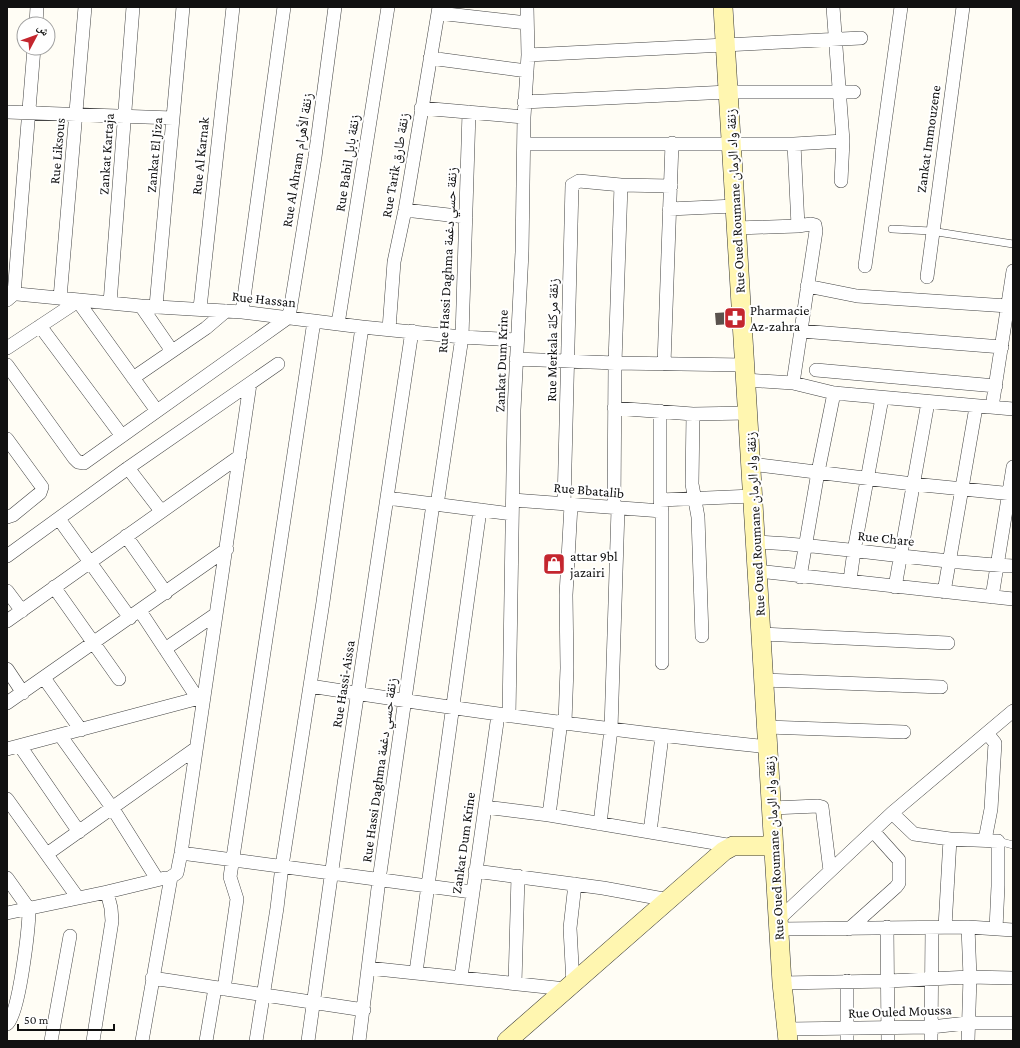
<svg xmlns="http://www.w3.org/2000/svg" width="1020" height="1048" font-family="'Crimson Pro','Noto Naskh Arabic',serif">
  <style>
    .building { fill: #5a524d }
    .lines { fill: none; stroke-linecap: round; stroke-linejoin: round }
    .lane-casing { stroke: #444; stroke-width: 8 }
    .street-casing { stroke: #444; stroke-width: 14 }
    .secondary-casing { stroke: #333; stroke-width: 20 }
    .lane { stroke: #fff; stroke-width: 7 }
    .street { stroke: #fff; stroke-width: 13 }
    .secondary { stroke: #fff6b0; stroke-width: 19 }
    .labels { text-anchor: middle; stroke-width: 4; stroke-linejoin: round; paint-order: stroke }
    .street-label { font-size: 14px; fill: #111; stroke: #fff }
    .poi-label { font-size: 14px; fill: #111; stroke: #fff; text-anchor: start }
  </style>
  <rect width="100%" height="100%" fill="#fffdf5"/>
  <path class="building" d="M 730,312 L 731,324 L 716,325 L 715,313 Z"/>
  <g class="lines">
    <g class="lane-casing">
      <path id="lane" d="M 892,229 L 931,231 L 1013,244
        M 998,841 L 1013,845"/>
    </g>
    <g class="street-casing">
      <path id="street" d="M 833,7 L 843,141 L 841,181
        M 438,13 L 527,23
        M 36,24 L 37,7
        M 528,55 L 861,38
        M 430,58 L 527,71
        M 524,102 L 728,92 L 854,92
        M 421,108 L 524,117
        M 7,112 L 173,118
        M 524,144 L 794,144 L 843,141
        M 794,144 L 798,226
        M 669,209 L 735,206
        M 405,210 L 466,217
        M 737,228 L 798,226 L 811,224 L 815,225 L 816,231 L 793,383
        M 865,266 L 901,7
        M 927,277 L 963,7
        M 807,286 L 857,296 L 1008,306
        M 7,293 L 141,306 L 242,312 L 362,327 L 462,337 L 517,340
        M 60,298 L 85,7
        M 7,300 L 14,294 L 34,48
        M 77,300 L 157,411
        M 110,303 L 133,7
        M 141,306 L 172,351
        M 156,306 L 183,7
        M 200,308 L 233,7
        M 242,312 L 284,7
        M 338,324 L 388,7
        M 40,326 L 122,436
        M 389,329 L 394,262 L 405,210 L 439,7
        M 801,331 L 1002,347
        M 7,348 L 78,301
        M 516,359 L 615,363 L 745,365
        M 664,364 L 672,143
        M 7,365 L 74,458 L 78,462 L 84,463 L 289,317 L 315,157 L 335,7
        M 816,370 L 996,386
        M 133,378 L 206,328 L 226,311
        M 746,380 L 793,383 L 834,393 L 1013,409
        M 992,407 L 1013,271
        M 614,408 L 693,414 L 748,413
        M 660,411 L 660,500 L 662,511 L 662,663
        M 693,414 L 692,484 L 698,517 L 702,636
        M 7,439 L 42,487 L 40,493 L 13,515 L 7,517
        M 751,464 L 913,484 L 1013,494
        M 128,468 L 161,511
        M 387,498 L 512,514
        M 513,500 L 662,511
        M 660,500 L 753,496
        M 564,504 L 572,185 L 579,181 L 621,185 L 671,186
        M 437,505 L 462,337 L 469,112
        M 614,508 L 615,363 L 621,185
        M 59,519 L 130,618
        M 126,536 L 166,593
        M 756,542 C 842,546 927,562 1013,566
        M 7,556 L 128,468 L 278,364
        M 757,571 L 1013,599
        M 800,577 L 818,472 L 834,393
        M 850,580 L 854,551 L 882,398
        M 54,587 L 119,679
        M 895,587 L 928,402
        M 7,591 L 22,611
        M 944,592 L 976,407
        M 992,597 L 1013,467
        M 140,611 L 198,699
        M 7,621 L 240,456
        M 761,634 L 948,643
        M 165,649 L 216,614
        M 7,669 L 23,693
        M 44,678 L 81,730
        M 764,680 L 941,687
        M 310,686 C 462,710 615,731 768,747
        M 7,703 L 227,549
        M 509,716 L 514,410 L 522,252 L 524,117 L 528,55 L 527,7
        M 565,722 L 567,668 L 566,595 L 571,505
        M 767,727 L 904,732
        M 60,735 L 113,809 L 157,879
        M 20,746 L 79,832
        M 7,749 L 203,697
        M 7,799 L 78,898
        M 485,807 L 549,815 L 733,846
        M 772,808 L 818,806 L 822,807 L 830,871
        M 892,813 L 914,834 L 950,839 L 998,841 L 998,886 L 996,929
        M 549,815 L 561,721
        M 600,824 L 611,729 L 618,509
        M 650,832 L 662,736
        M 985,840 L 991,809 L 995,743 L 987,733
        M 181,853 L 472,892
        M 47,854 L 195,749
        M 475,871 L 603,888 L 669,900
        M 7,878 L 29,909 C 29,926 19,1017 7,1024
        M 7,913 L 107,892 L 165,878
        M 779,919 L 892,813 L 1013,711
        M 887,927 L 888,1041
        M 945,927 L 950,839
        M 968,927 L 1013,930
        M 779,929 L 968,927 L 970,977 L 968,1041
        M 849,929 L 896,887 L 899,883 L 899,860 L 873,831
        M 368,968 L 566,989
        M 416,972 L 480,510
        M 461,977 L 498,715
        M 152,978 L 364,1010
        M 847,981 L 847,1041
        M 515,983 L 518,876
        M 782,983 L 888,981 L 970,977 L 1013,978
        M 573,984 L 570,928 L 575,884
        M 224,989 L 237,899 L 230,877 L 314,321
        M 788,1029 L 931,1027 L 967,1023 L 1013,1023
        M 51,1041 L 70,936
        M 93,1041 L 112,921 L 111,908 L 107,892
        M 142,1041 L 171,877 L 177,873 L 181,853 L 250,384
        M 206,1041 L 215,988
        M 256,1041 L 277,908 L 282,866 L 323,602 L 362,327
        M 308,1041 L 344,784 L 412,331
        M 359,1041 L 379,880 L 433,504
        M 931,1041 L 932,928"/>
    </g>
    <g class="secondary-casing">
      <path id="secondary" d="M 723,7 L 782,983 L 788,1041
        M 507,1041 L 724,851 L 733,846 L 774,846"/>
    </g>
    <use href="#lane" class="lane"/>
    <use href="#street" class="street"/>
    <use href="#secondary" class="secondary"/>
  </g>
  <defs>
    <g id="pharmacy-square" transform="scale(1.15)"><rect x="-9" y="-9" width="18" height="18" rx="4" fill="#c4262e" stroke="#fff"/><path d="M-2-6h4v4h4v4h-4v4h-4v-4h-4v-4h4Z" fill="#fff"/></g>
    <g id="shop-square" transform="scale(1.15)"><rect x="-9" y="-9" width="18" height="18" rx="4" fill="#c4262e" stroke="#fff"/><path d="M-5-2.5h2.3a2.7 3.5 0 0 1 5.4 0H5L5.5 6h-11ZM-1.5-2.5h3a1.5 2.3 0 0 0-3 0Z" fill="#fff"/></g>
  </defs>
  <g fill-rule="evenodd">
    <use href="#pharmacy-square" x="735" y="318"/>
    <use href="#shop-square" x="554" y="564"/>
  </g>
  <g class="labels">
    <g class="street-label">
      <text transform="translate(928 139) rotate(-82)" y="5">Zankat Immouzene</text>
      <text transform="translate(57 151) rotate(-85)" y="5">Rue Liksous</text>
      <text transform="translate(106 154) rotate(-86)" y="5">Zankat Kartaja</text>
      <text transform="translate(154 155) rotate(-85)" y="5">Zankat El Jiza</text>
      <text transform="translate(200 156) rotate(-84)" y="5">Rue Al Karnak</text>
      <text transform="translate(297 160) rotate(-81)" y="5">Rue Al Ahram زنقة الأهرام</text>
      <text transform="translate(347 163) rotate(-81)" y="5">Rue Babil زنقة بابل</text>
      <text transform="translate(395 165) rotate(-80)" y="5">Rue Tarik زنقة طارق</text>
      <text transform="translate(735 201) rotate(-93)" y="5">Rue Oued Roumane زنقة واد الرمان</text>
      <text transform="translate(447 260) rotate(-87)" y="5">Rue Hassi Daghma زنقة حسي دغمة</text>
      <text transform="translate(264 299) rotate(6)" y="5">Rue Hassan</text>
      <text transform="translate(552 340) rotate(-89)" y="5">Rue Merkala زنقة مركلة</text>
      <text transform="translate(501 361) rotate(-88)" y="5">Zankat Dum Krine</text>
      <text transform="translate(589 490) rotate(5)" y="5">Rue Bbatalib</text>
      <text transform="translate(755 524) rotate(-93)" y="5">Rue Oued Roumane زنقة واد الرمان</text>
      <text transform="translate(886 538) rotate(6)" y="5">Rue Chare</text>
      <text transform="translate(343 684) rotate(-81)" y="5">Rue Hassi-Aissa</text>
      <text transform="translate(379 770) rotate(-82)" y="5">Rue Hassi Daghma زنقة حسي دغمة</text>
      <text transform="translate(463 843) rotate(-82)" y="5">Zankat Dum Krine</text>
      <text transform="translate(774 848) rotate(-93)" y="5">Rue Oued Roumane زنقة واد الرمان</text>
      <text transform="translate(900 1011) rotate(-2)" y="5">Rue Ouled Moussa</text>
    </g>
    <g class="poi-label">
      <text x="750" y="315">Pharmacie<tspan x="750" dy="16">Az-zahra</tspan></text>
      <text x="570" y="561">attar 9bl<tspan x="570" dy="16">jazairi</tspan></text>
    </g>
  </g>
  <rect width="1020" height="1048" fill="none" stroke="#111111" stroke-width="16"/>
  <g transform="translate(36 36) rotate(49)"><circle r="19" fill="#ffffff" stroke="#a0a0a0"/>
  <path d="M0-3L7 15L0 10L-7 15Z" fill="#c4262e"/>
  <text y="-6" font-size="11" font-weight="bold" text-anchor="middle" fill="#111111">ش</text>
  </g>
  <path d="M18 1024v6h96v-6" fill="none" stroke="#111111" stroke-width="2"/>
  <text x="24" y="1024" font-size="12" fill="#111111" stroke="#ffffff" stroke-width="3" paint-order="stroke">50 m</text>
</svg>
